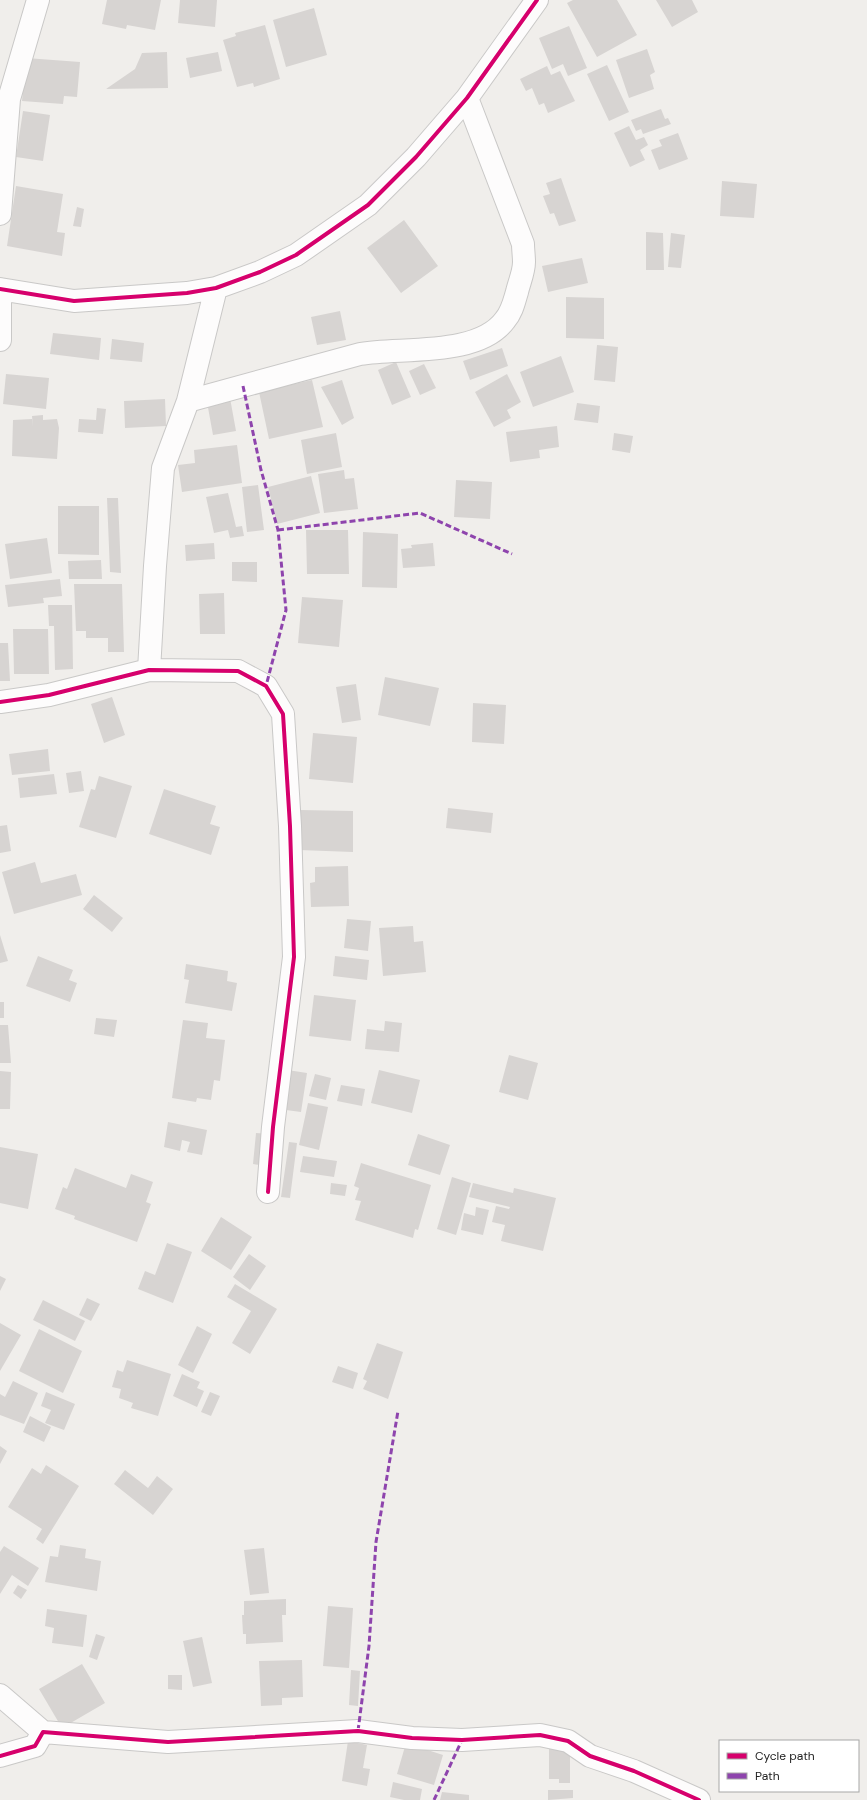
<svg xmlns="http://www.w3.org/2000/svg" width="867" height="1800" font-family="'DM Sans',sans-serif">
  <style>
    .building { fill: #d7d4d2 }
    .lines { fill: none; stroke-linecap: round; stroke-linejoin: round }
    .minor-casing { stroke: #c9c8c7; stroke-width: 24 }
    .minor { stroke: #fdfcfc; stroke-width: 22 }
    .quiet { stroke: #8e44ad; stroke-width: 3; stroke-dasharray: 6 3; stroke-linecap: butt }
    .cycleway-casing { stroke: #fff; stroke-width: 6 }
    .cycleway { stroke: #d6006c; stroke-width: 4 }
  </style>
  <rect width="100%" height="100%" fill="#f0eeeb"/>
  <path class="building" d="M 107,0 L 161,0 L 155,30 L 127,25 L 126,29 L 102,24 Z
    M 180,0 L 217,0 L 215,27 L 178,23 Z
    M 573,0 L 617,0 L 637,35 L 597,57 L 567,3 Z
    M 656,0 L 692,0 L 698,12 L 672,27 Z
    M 314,8 L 327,55 L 286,67 L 273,20 Z
    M 265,25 L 280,79 L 254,87 L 253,83 L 237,87 L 223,40 L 236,36 L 235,33 Z
    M 569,26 L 587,68 L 568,76 L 563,64 L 552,69 L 539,38 Z
    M 647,49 L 655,72 L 650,75 L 654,89 L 629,98 L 616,60 Z
    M 167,52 L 168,88 L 106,89 L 135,69 L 142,53 Z
    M 218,52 L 222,71 L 190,78 L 186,58 Z
    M 26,58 L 80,62 L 77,97 L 64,96 L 63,104 L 22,101 Z
    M 607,65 L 629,112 L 609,121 L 587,74 Z
    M 547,66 L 551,75 L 560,71 L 575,101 L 548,113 L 544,103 L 539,105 L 532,88 L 526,91 L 520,79 Z
    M 661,109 L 665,119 L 668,118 L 671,124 L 643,134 L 641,129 L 636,131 L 631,120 Z
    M 23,111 L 50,115 L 43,161 L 16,157 Z
    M 629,126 L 636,140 L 644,137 L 648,145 L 640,150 L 645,160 L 630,167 L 614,133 Z
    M 678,133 L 688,159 L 659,170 L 651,150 L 662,146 L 659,140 Z
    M 561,178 L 576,221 L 559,226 L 554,213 L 550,214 L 543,196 L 550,194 L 546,183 Z
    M 722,181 L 757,184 L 754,218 L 720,216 Z
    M 16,186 L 63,194 L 57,232 L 65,233 L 62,256 L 7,246 Z
    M 77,207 L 84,209 L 81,227 L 73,226 Z
    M 404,220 L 438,266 L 401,293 L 367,248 Z
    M 646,232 L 663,233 L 664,270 L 646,270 Z
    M 671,233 L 685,235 L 681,268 L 668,267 Z
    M 582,258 L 588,283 L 548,292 L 542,266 Z
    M 566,297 L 604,298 L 604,339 L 566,338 Z
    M 340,311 L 346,340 L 317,345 L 311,317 Z
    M 53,333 L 101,338 L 99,360 L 50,354 Z
    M 112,339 L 144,343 L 142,362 L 110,359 Z
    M 597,345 L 618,347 L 615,382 L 594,380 Z
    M 502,348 L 508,366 L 470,380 L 463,361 Z
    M 561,356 L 574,392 L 533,407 L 520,372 Z
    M 396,362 L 411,397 L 392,405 L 378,370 Z
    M 424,364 L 436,388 L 420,395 L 409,371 Z
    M 6,374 L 49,378 L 46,409 L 3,404 Z
    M 507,374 L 521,402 L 507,410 L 511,418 L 494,427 L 475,392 Z
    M 312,380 L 323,427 L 269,439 L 259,392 Z
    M 342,380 L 354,418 L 342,425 L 321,387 Z
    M 230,398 L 236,431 L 213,435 L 207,402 Z
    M 165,399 L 166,426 L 125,428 L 124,401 Z
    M 577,403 L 600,406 L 598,423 L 574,420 Z
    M 97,408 L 106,409 L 103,434 L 78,432 L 79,419 L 96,420 Z
    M 43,415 L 43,420 L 57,419 L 59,428 L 57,459 L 12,456 L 13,420 L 32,419 L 33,427 L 32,416 Z
    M 557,426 L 559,447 L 539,450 L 540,458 L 510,462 L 506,432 Z
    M 336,433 L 342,467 L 307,474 L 301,440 Z
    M 614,433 L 633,436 L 630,453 L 612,450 Z
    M 237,445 L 242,483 L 182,492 L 178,465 L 195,463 L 194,450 Z
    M 344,470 L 345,479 L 354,478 L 358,509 L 324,513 L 318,474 Z
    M 311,476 L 320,513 L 277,524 L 268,487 Z
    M 456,480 L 492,482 L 490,519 L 454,517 Z
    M 258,485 L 264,530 L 247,532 L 242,487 Z
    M 228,493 L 236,527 L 242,526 L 244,536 L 230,538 L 228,530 L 214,533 L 206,497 Z
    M 107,498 L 118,498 L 121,573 L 110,572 Z
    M 58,506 L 99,506 L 99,555 L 58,554 Z
    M 306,530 L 348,530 L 349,574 L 307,574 Z
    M 363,532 L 398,534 L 397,588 L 362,587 Z
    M 47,538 L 52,573 L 10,579 L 5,544 Z
    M 214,543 L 215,559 L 186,561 L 185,545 Z
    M 433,543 L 435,566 L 403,568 L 401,549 L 412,548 L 411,545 Z
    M 101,560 L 102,579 L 69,579 L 68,561 Z
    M 232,562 L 257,562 L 257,582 L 232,581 Z
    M 60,579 L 62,596 L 43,598 L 44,603 L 8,607 L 5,585 Z
    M 74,584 L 122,584 L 124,652 L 108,652 L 108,638 L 86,638 L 86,631 L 76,631 Z
    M 224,593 L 225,634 L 200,634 L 199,594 Z
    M 302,597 L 343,600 L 339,647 L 298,643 Z
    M 48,605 L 72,605 L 73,669 L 55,670 L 54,626 L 49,626 Z
    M 13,629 L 48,629 L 49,674 L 14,674 Z
    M 0,643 L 8,643 L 10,681 L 0,681 Z
    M 385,677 L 439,688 L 430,726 L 378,715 Z
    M 356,684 L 361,720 L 342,723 L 336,687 Z
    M 112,697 L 125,735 L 104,743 L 91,704 Z
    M 473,703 L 506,705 L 504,744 L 472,742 Z
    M 313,733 L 357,737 L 353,783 L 309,779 Z
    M 48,749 L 50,771 L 12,775 L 9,754 Z
    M 81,771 L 84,791 L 69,793 L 66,773 Z
    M 54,774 L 57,794 L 20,798 L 18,778 Z
    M 99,776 L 132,786 L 116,838 L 79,827 L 91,789 L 95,790 Z
    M 164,789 L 216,806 L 210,824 L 220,827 L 211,855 L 149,834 Z
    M 448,808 L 493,813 L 491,833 L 446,828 Z
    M 300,810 L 353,811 L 353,852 L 299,850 Z
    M 7,825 L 11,851 L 0,853 L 0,826 Z
    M 35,862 L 41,883 L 76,874 L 82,895 L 14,914 L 2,872 Z
    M 348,866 L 349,906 L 311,907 L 310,883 L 315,882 L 315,867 Z
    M 94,895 L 123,918 L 112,932 L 83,909 Z
    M 347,919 L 371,921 L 368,951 L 344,948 Z
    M 413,926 L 414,942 L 423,941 L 426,972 L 383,976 L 379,928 Z
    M 0,935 L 8,961 L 0,963 Z
    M 38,956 L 73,970 L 69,980 L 77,983 L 70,1002 L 26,986 Z
    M 335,956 L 369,960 L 367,980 L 333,976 Z
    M 186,964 L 228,971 L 227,981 L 237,983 L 232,1011 L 185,1003 L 189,980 L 184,979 Z
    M 314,995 L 356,1000 L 351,1041 L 309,1036 Z
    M 0,1002 L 4,1002 L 4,1018 L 0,1018 Z
    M 96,1018 L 117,1020 L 114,1037 L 94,1034 Z
    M 183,1020 L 208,1023 L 206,1038 L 225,1040 L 220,1081 L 214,1080 L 211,1100 L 197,1098 L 196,1102 L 172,1098 Z
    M 385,1021 L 402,1023 L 399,1052 L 365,1049 L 367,1029 L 384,1031 Z
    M 0,1025 L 8,1025 L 11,1063 L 0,1063 Z
    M 509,1055 L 538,1063 L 528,1100 L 499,1092 Z
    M 281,1069 L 307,1073 L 301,1112 L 286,1110 L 289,1089 L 279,1087 Z
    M 379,1070 L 420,1080 L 412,1113 L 371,1103 Z
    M 0,1071 L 11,1072 L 10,1109 L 0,1109 Z
    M 315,1074 L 331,1078 L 326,1100 L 309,1096 Z
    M 341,1085 L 365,1089 L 362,1106 L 337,1101 Z
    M 308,1103 L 328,1107 L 319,1150 L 299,1145 Z
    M 168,1122 L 207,1130 L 202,1155 L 187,1152 L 190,1142 L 182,1140 L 180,1151 L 164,1147 Z
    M 256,1133 L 270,1134 L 267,1166 L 253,1164 Z
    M 418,1134 L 450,1145 L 440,1175 L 408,1165 Z
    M 289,1142 L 297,1143 L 290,1198 L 281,1197 Z
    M 0,1147 L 38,1154 L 28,1209 L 0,1203 Z
    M 303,1156 L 337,1161 L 334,1177 L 300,1172 Z
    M 361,1163 L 431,1185 L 418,1230 L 415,1229 L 413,1238 L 355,1220 L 361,1201 L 355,1200 L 359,1188 L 354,1186 Z
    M 75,1168 L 126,1188 L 131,1174 L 153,1182 L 146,1202 L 151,1204 L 137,1242 L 74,1219 L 75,1216 L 55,1209 L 63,1187 L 67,1189 Z
    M 452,1177 L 471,1183 L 456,1235 L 437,1229 Z
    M 331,1183 L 347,1185 L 345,1196 L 330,1194 Z
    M 473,1183 L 513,1193 L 514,1188 L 556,1198 L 543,1251 L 501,1241 L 505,1225 L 492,1222 L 496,1206 L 509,1209 L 510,1207 L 469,1197 Z
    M 476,1207 L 489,1210 L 483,1235 L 461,1230 L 464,1213 L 475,1216 Z
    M 221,1217 L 252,1237 L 231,1270 L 201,1251 Z
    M 167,1243 L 192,1252 L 173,1303 L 138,1289 L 145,1271 L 155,1275 Z
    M 249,1254 L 266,1266 L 250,1290 L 233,1277 Z
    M 0,1276 L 6,1279 L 0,1291 Z
    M 235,1284 L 277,1309 L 250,1354 L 232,1343 L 251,1311 L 227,1297 Z
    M 87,1298 L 100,1304 L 91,1321 L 79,1315 Z
    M 43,1300 L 85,1321 L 75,1341 L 33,1320 Z
    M 0,1323 L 21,1335 L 0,1371 Z
    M 197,1326 L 212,1334 L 193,1373 L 178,1365 Z
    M 39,1329 L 82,1351 L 63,1393 L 19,1371 Z
    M 377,1343 L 403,1352 L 388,1399 L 363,1389 L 367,1381 L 363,1379 Z
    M 127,1360 L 171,1374 L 158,1416 L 131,1408 L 133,1403 L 119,1398 L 121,1389 L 112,1387 L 117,1370 L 123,1372 Z
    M 338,1366 L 358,1373 L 353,1389 L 332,1382 Z
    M 182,1374 L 200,1382 L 197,1388 L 204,1391 L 197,1407 L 173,1396 Z
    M 13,1381 L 38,1393 L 24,1424 L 0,1415 L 0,1394 L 5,1397 Z
    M 46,1392 L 75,1404 L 64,1430 L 45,1423 L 51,1410 L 41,1406 Z
    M 210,1392 L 220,1396 L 211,1416 L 201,1412 Z
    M 30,1416 L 51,1427 L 44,1442 L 23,1432 Z
    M 0,1446 L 7,1451 L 0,1464 Z
    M 46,1465 L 79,1486 L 43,1544 L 36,1539 L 42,1529 L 8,1507 L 32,1468 L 41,1474 Z
    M 125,1470 L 148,1488 L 157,1476 L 173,1489 L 153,1515 L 114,1484 Z
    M 60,1545 L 86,1549 L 85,1558 L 101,1561 L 97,1591 L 45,1582 L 50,1556 L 58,1557 Z
    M 4,1546 L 39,1568 L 28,1586 L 12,1575 L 0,1594 L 0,1552 Z
    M 264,1548 L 269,1593 L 250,1595 L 244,1550 Z
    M 18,1585 L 27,1590 L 21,1599 L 13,1593 Z
    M 286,1599 L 286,1615 L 282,1615 L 283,1642 L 246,1644 L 246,1634 L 243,1634 L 242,1615 L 244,1615 L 244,1601 Z
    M 328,1606 L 353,1608 L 349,1668 L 323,1666 Z
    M 47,1609 L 87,1615 L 83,1647 L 52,1643 L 54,1628 L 45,1626 Z
    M 96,1634 L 105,1637 L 97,1660 L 89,1657 Z
    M 202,1637 L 212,1683 L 193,1687 L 183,1641 Z
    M 302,1660 L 303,1697 L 282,1698 L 282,1705 L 261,1706 L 259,1661 Z
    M 82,1664 L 105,1703 L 62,1728 L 39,1689 Z
    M 351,1670 L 360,1671 L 358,1706 L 349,1705 Z
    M 168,1675 L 182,1675 L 182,1690 L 168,1689 Z
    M 348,1741 L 367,1745 L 363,1768 L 370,1769 L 367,1786 L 342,1781 Z
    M 406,1743 L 443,1755 L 434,1785 L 397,1774 Z
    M 549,1748 L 570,1748 L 570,1783 L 559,1783 L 559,1779 L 549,1779 Z
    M 393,1782 L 422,1789 L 420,1800 L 404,1800 L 390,1797 Z
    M 548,1790 L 573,1790 L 573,1798 L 548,1800 Z
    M 442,1792 L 469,1795 L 469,1800 L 440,1800 Z"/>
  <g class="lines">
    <g class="minor-casing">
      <path id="minor" d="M 0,214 L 9,99 L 38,0
        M 0,289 L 74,301 L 187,293 L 216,288 L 260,272 L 296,255 L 368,205 L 416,157 L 467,98 L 537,0
        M 0,340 L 0,289
        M 188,401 L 360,354 C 401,347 478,357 505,320 C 512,312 514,302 517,292 C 519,283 524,272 524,262 C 524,256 523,250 523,244 L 467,98
        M 149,670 L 155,566 L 163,468 L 188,401 L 216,288
        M 0,702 L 49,695 L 149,670 L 238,671 L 266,686 L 283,714 L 290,826 L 294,957 L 273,1127 L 268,1192
        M 0,1695 L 43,1732
        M 0,1756 L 35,1746 L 43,1732 L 168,1742 L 358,1731 L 412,1738 L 462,1740 L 540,1735 L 568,1741 L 590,1756 L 634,1771 L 699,1800"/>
    </g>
    <use href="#minor" class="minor"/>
    <path class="quiet" d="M 243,386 L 261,470 L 278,530 L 286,610 L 266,686
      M 278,530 L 420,513 L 512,554
      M 358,1731 L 369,1646 L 376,1542 L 398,1411
      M 434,1800 L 462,1740"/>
    <g class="cycleway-casing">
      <path id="cycleway" d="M 0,289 L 74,301 L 187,293 L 216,288 L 260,272 L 296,255 L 368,205 L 416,157 L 467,98 L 537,0
        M 0,702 L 49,695 L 149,670 L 238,671 L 266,686 L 283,714 L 290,826 L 294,957 L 273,1127 L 268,1192
        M 0,1756 L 35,1746 L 43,1732 L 168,1742 L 358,1731 L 412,1738 L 462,1740 L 540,1735 L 568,1741 L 590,1756 L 634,1771 L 699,1800"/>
    </g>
    <use href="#cycleway" class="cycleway"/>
  </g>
  <rect x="719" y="1740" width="140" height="52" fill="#ffffff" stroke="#a7a7a7"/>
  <rect x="727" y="1753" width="20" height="6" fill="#d6006c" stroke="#a7a7a7"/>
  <text x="755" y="1760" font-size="12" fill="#222222">Cycle path</text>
  <rect x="727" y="1773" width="20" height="6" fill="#8e44ad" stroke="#a7a7a7"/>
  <text x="755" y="1780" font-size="12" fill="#222222">Path</text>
</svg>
